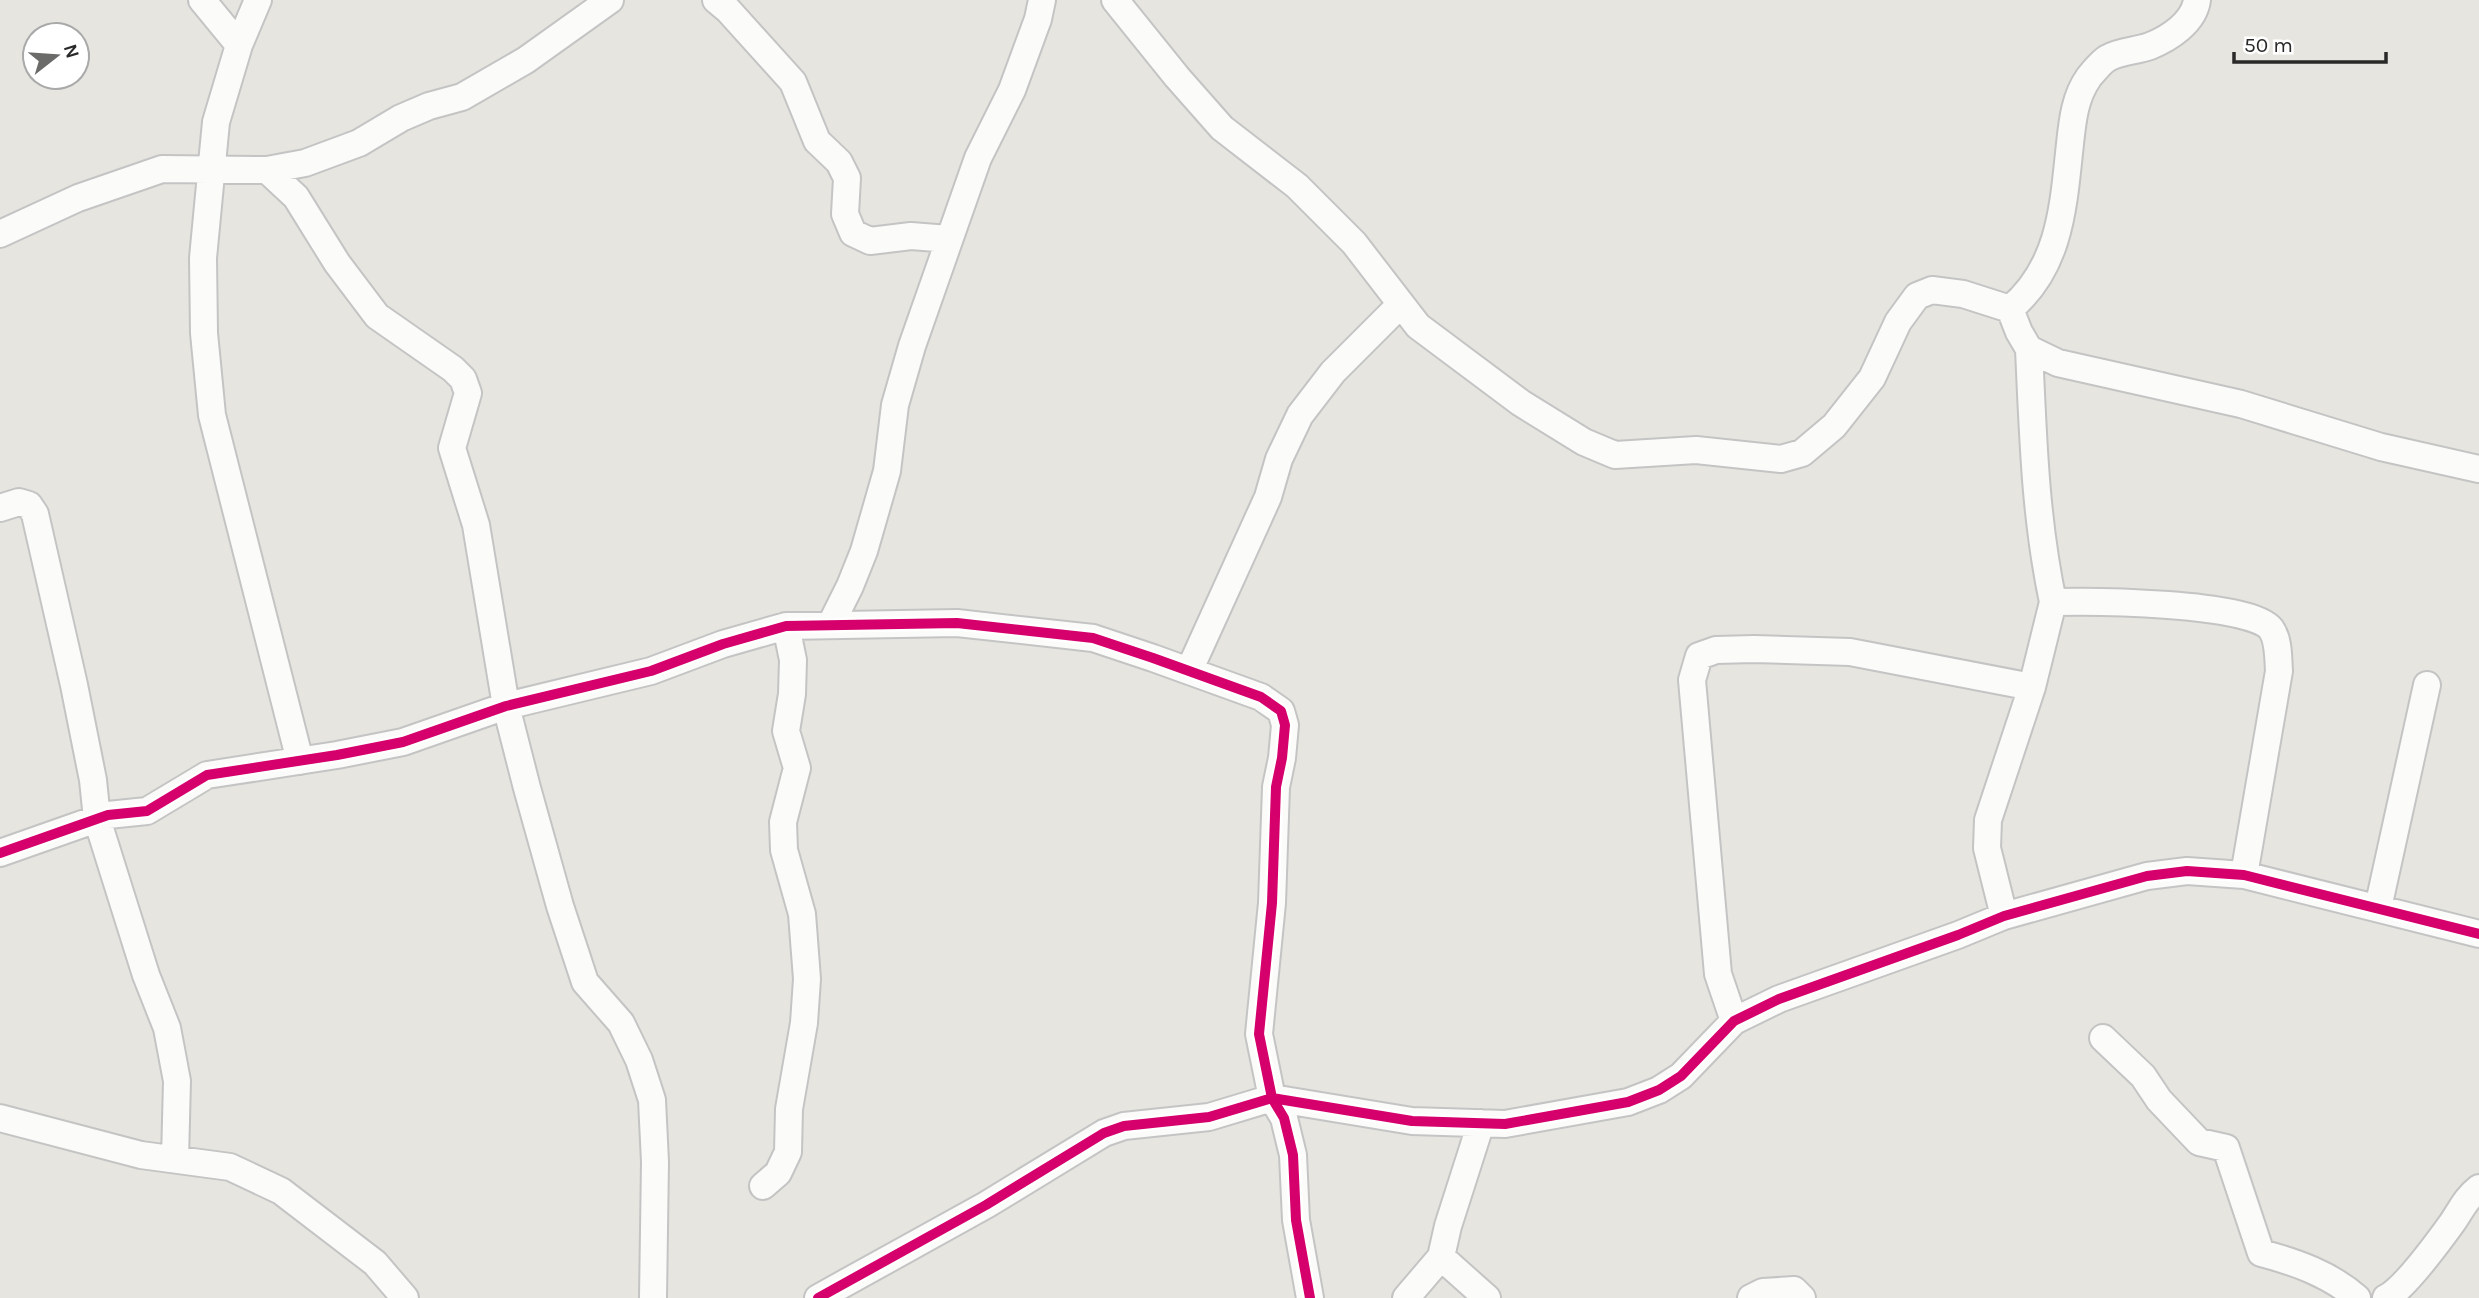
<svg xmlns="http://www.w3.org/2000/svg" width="2479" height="1298" font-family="Karla,sans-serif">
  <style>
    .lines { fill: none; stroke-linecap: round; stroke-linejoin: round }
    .minor-casing { stroke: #c4c4c4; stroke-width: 30 }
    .minor { stroke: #fbfbfa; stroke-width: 26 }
    .cycleway-casing { stroke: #fff; stroke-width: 15 }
    .cycleway { stroke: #d6006c; stroke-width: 10 }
  </style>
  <rect width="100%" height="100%" fill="#e6e5e0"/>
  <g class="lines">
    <g class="minor-casing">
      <path id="minor" d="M 202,0 L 239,45
        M 258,0 L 239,45 L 216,122 L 203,258 L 204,333 L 212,415 L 300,761
        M 716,0 L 728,10 L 793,82 L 817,141 L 839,162 L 847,178 L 845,214 L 853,233 L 870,241 L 911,236 L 949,239
        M 1115,0 L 1177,77 L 1222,128 L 1297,186 L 1354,243 L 1418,326 L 1521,403 L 1584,442 L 1615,455 L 1696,450 L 1781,459 L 1802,453 L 1834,426 L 1872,378 L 1898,322 L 1917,296 L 1932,290 L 1963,294 L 2010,309 C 2058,269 2063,212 2069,153 C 2072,127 2073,99 2089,77 C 2094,71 2102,61 2108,58 C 2120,51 2137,51 2150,46 C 2170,38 2194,22 2197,0
        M 267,170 L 296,197 L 337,263 L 377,316 L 453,369 L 463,379 L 468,393 L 452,448 L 476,525 L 506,706 L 527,788 L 560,906 L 585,982 L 621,1023 L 639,1060 L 652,1100 L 655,1162 L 653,1298
        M 0,234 L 78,198 L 162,169 L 267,170 L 305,163 L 359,143 L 401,118 L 429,106 L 462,97 L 526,60 L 610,0
        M 2010,309 L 2019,332 L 2029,349 L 2058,363 L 2241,404 L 2381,447 L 2479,469
        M 2029,349 C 2033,436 2035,517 2053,602
        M 0,508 L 19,502 L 29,505 L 35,514 L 74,685 L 93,780 L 97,819 L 146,975 L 167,1028 L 177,1081 L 175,1159
        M 831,624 L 850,586 L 864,551 L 887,471 L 895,405 L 912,346 L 978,158 L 1012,90 L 1038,19 L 1042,0
        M 1189,671 L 1268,497 L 1279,459 L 1300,415 L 1333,372 L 1401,304
        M 2032,687 L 2053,602 C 2090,601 2250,602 2271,629 C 2279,640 2278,658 2279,671 L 2244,875
        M 0,853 L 108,815 L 147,811 L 207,775 L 337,755 L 403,742 L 506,706 L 651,671 L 723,644 L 786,626 L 957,623 L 1093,638 L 1153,658 L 1261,697 L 1281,711 L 1285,725 L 1282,758 L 1276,787 L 1272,903 L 1259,1034 L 1272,1098 L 1284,1118 L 1293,1155 L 1296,1220 L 1310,1298
        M 2378,908 L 2427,685
        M 1734,1021 L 1718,974 L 1692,680 L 1699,656 L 1716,650 L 1754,649 L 1850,652 L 2032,687 L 1988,820 L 1987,848 L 2004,916
        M 2103,1038 L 2143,1076 L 2159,1100 L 2199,1142 L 2226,1148 L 2261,1253 C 2295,1262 2330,1274 2357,1298
        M 0,1118 L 141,1155 L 230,1167 L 281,1191 L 375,1263 L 405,1298
        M 763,1186 L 778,1173 L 788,1152 L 789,1109 L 804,1023 L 807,979 L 802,914 L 784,850 L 783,822 L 797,768 L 786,731 L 792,694 L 793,660 L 786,626
        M 1441,1257 L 1487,1298
        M 818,1298 L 986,1205 L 1104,1133 L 1124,1126 L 1209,1117 L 1272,1098 L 1412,1121 L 1505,1124 L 1628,1102 L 1659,1090 L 1681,1076 L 1734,1021 L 1779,999 L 1958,935 L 2004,916 L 2147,876 L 2187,871 L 2244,875 L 2479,934
        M 1406,1298 L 1441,1257 L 1448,1226 L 1481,1123
        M 1751,1298 L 1763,1292 L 1794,1290 L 1802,1298
        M 2386,1298 C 2404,1289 2439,1241 2452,1223 C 2461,1210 2466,1198 2479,1188"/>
    </g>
    <use href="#minor" class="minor"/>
    <g class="cycleway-casing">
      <path id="cycleway" d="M 0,853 L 108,815 L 147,811 L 207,775 L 337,755 L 403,742 L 506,706 L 651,671 L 723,644 L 786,626 L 957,623 L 1093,638 L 1153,658 L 1261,697 L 1281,711 L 1285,725 L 1282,758 L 1276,787 L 1272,903 L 1259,1034 L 1272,1098 L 1284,1118 L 1293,1155 L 1296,1220 L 1310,1298
        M 818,1298 L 986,1205 L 1104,1133 L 1124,1126 L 1209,1117 L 1272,1098 L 1412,1121 L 1505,1124 L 1628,1102 L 1659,1090 L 1681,1076 L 1734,1021 L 1779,999 L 1958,935 L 2004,916 L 2147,876 L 2187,871 L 2244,875 L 2479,934"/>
    </g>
    <use href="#cycleway" class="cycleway"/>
  </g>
  <g transform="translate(56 56) rotate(73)"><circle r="33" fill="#ffffff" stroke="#a9a9a9" stroke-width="2"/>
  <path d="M0-5L12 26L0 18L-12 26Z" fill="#6b6b69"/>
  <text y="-10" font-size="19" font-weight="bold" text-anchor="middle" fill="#292929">N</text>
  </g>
  <path d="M2234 52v10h152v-10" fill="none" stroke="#292929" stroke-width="3.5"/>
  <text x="2244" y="52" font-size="21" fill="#292929" stroke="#ffffff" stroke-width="5" paint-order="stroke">50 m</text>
</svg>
